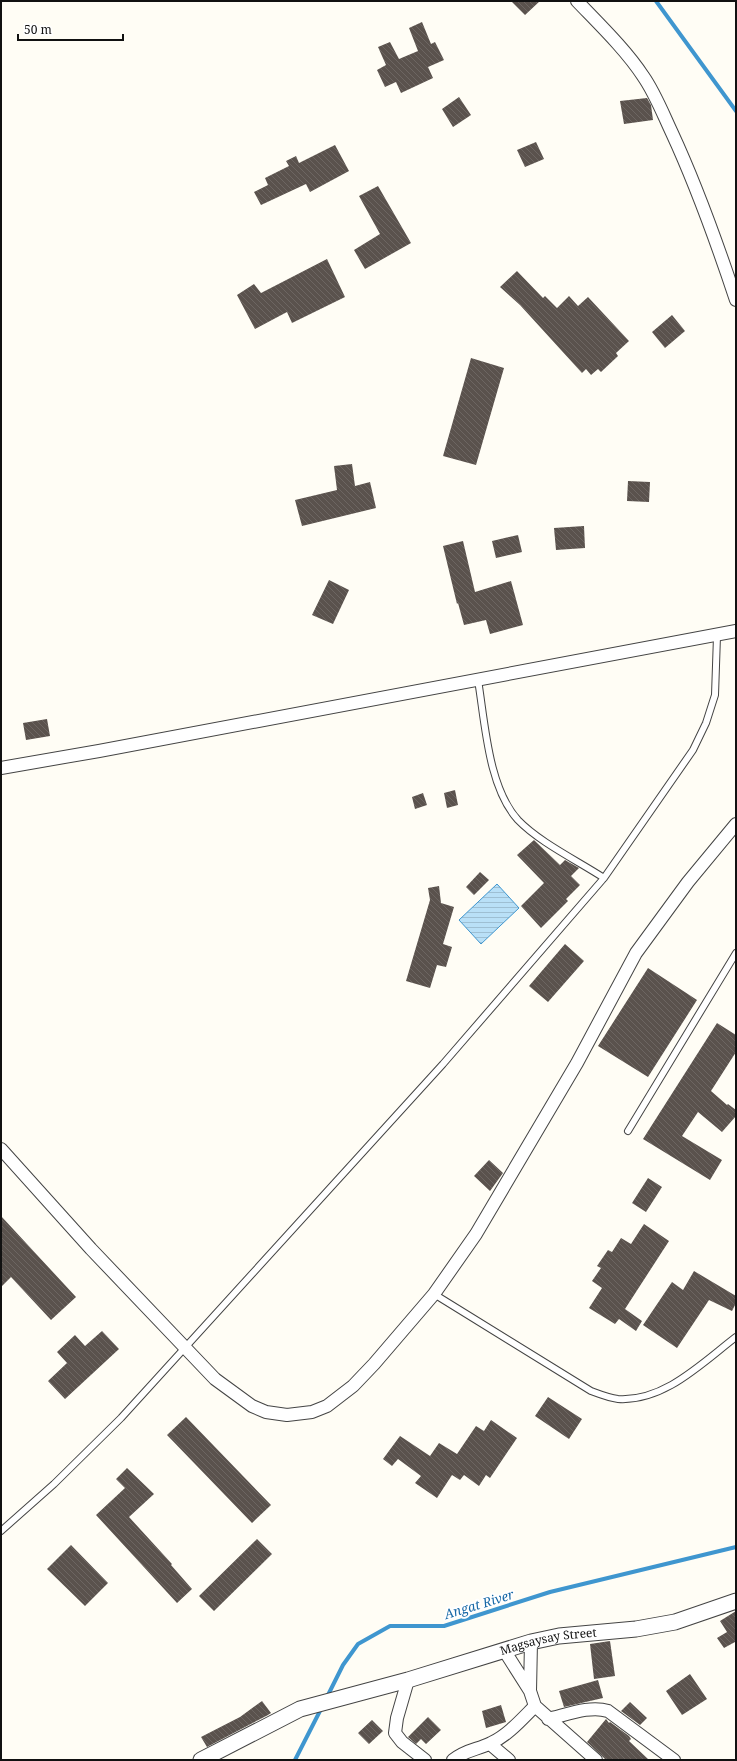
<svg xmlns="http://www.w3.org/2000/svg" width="737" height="1761" font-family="'Noto Serif',serif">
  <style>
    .water { fill: url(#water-rules); stroke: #3f96cf }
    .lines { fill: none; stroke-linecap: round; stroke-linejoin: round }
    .stream { stroke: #3f96cf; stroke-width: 4 }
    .building { fill: url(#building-back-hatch) }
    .service-casing { stroke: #444; stroke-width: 8 }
    .minor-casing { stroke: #444; stroke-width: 14 }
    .tertiary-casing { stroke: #444; stroke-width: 17 }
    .service { stroke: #fff; stroke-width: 6 }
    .minor { stroke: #fff; stroke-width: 12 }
    .tertiary { stroke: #fff; stroke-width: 15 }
    .labels { text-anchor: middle; stroke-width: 4; stroke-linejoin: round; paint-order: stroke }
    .street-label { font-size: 12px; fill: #111; stroke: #fff }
    .water-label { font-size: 13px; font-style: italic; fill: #1768a6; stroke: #fff }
  </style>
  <defs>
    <pattern id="water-rules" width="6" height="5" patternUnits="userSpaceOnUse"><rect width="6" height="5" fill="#b9e0f7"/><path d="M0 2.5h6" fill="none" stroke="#9ebfd3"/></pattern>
    <pattern id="building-back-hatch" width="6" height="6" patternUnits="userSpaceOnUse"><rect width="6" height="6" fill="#5a524d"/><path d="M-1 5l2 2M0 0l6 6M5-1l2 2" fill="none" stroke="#6d6662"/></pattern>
  </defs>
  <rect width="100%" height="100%" fill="#fffdf5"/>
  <path class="water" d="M 497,884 L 519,908 L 481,944 L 459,920 Z"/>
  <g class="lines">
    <path class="stream" d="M 656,1 L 736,111
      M 327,1697 L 343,1665 L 358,1644 L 390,1626 L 444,1626 L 550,1592 L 736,1547
      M 295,1760 L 322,1707"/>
  </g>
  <path class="building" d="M 511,1 L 540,1 L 525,15 Z
    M 422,22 L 431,44 L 435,42 L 444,60 L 428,67 L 433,78 L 401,93 L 396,82 L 385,87 L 377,70 L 386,65 L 378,47 L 390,42 L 399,59 L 418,51 L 409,28 Z
    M 459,97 L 471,115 L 453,127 L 442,109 Z
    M 647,98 L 651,105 L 653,120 L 624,124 L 620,101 Z
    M 536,142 L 544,159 L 525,167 L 517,150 Z
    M 335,145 L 349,171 L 310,192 L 306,184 L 261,205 L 254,192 L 268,185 L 265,178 L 289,166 L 286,161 L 296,156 L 299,163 Z
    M 378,186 L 411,243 L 365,269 L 354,250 L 380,234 L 359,196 Z
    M 327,259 L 345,297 L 292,323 L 287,312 L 255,329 L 237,295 L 254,284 L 261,293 Z
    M 517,271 L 543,298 L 545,296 L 557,308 L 569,296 L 578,306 L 588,297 L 629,341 L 616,353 L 618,356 L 601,372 L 598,369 L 591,375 L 586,369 L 582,373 L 520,305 L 500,287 Z
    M 672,315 L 685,331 L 665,348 L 652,332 Z
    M 471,358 L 504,368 L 476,465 L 443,456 Z
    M 352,464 L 355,486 L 370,482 L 376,508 L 302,526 L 295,500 L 337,490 L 334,466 Z
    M 628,481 L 650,482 L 649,502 L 627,501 Z
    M 584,526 L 585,548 L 556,550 L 554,528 Z
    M 518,535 L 522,552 L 496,558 L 492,541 Z
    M 463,541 L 475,592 L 511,581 L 523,625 L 490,634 L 486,620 L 464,625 L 458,603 L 457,604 L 443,546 Z
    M 329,580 L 349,590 L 333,624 L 312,615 Z
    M 47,719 L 50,736 L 26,740 L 23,723 Z
    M 455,790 L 458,805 L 447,808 L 444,793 Z
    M 423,793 L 427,805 L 415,809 L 412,797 Z
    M 534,840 L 560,865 L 565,860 L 579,868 L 571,876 L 580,885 L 566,899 L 568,901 L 541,928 L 521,906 L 544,883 L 517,855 Z
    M 480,872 L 489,880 L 474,895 L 466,887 Z
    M 439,886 L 441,903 L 454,907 L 443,944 L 452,947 L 446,967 L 437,965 L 430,988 L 406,981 L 430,900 L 428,888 Z
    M 565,944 L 584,961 L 548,1002 L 529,986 Z
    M 648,968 L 697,1000 L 648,1077 L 598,1046 Z
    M 717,1023 L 736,1035 L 736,1052 L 711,1091 L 727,1105 L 728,1104 L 736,1110 L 736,1116 L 722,1132 L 698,1112 L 682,1136 L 722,1160 L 710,1180 L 643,1139 Z
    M 489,1160 L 503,1173 L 490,1191 L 474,1176 Z
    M 648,1178 L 662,1187 L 646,1212 L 632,1203 Z
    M 1,1216 L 76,1297 L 51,1320 L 11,1277 L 1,1287 Z
    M 644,1224 L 669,1241 L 625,1309 L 642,1321 L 636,1331 L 619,1319 L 615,1324 L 589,1308 L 602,1288 L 592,1281 L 601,1268 L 597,1266 L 608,1250 L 612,1252 L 621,1238 L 631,1244 Z
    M 694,1271 L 736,1296 L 736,1303 L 732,1311 L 709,1300 L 677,1348 L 643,1325 L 672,1282 L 683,1290 Z
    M 102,1331 L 119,1349 L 65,1399 L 48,1381 L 67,1363 L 57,1352 L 75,1335 L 85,1346 Z
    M 548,1397 L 582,1419 L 569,1439 L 535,1416 Z
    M 186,1417 L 271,1505 L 252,1523 L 167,1435 Z
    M 491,1420 L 517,1438 L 490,1478 L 486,1475 L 479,1486 L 464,1475 L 460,1480 L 452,1475 L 437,1498 L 415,1483 L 421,1476 L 398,1459 L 392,1466 L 383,1459 L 400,1436 L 430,1456 L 439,1443 L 457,1454 L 476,1426 L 484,1431 Z
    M 127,1468 L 154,1494 L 129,1517 L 172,1564 L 171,1565 L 192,1589 L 177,1603 L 96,1515 L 125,1488 L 116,1479 Z
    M 257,1539 L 272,1554 L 214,1611 L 199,1596 Z
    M 71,1545 L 108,1583 L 85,1606 L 47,1569 Z
    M 736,1611 L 736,1644 L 735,1642 L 724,1648 L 717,1638 L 727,1632 L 720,1621 Z
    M 610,1641 L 615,1676 L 594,1679 L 590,1644 Z
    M 690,1674 L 707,1699 L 682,1715 L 666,1691 Z
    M 598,1680 L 603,1698 L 564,1707 L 559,1691 Z
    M 262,1701 L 271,1713 L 268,1715 L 207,1747 L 201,1737 L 240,1717 Z
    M 630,1702 L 647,1718 L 640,1725 L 621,1711 Z
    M 501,1705 L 506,1722 L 486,1728 L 482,1711 Z
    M 428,1717 L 441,1730 L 426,1744 L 421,1739 L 416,1744 L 408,1737 Z
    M 606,1719 L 609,1723 L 610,1722 L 629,1736 L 631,1739 L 629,1741 L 649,1760 L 606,1760 L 603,1757 L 587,1742 Z
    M 372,1720 L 383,1731 L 369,1744 L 358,1733 Z"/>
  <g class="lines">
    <g class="service-casing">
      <path id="service" d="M 478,680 C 485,722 488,787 518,820 C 539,842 578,861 604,878
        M 628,1131 L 736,953
        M 434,1294 L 591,1391 C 599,1394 609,1398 618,1399 C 664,1402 702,1363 736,1337
        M 1,1531 L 54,1484 L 121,1418 L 443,1064 L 604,878 L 693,750 L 706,723 L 715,695 L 717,636"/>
    </g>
    <g class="minor-casing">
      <path id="minor" d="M 577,1 C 599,24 626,50 643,76 C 655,93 663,114 672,133 C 697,187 717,243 736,300
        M 1,768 L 99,751 L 736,631
        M 1,1149 L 91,1249 L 215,1379 L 252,1406 L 266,1412 L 287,1415 L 312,1412 L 327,1406 L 353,1386 L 374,1364 L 434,1294 L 476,1234 L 577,1063 L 636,953 L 688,882 L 736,824
        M 504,1650 L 530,1691 L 535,1706 L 596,1760
        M 408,1680 L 397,1718 L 395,1733 L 402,1742 L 425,1760
        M 530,1691 L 531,1642
        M 548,1719 C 566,1715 590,1705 608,1711 L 674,1760
        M 490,1744 L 509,1760
        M 453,1760 C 467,1749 477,1750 491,1743 C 508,1735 521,1720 535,1706"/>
    </g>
    <g class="tertiary-casing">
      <g id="tertiary">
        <path id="s1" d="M 201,1760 L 300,1709 L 408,1680 L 531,1642 L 559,1636 L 636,1629 L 675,1622 L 736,1601"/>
      </g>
    </g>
    <use href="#service" class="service"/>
    <use href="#minor" class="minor"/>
    <use href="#tertiary" class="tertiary"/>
  </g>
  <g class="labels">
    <g class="street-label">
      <text dy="4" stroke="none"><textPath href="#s1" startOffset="369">Magsaysay Street</textPath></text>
    </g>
    <g class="water-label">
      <text transform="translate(479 1604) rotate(-17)" y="5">Angat River</text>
    </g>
  </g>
  <rect width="737" height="1761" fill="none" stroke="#111111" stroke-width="4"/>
  <path d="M18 34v6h105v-6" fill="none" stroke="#111111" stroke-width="2"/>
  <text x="24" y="34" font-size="12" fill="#111111" stroke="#ffffff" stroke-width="3" paint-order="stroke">50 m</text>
</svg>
